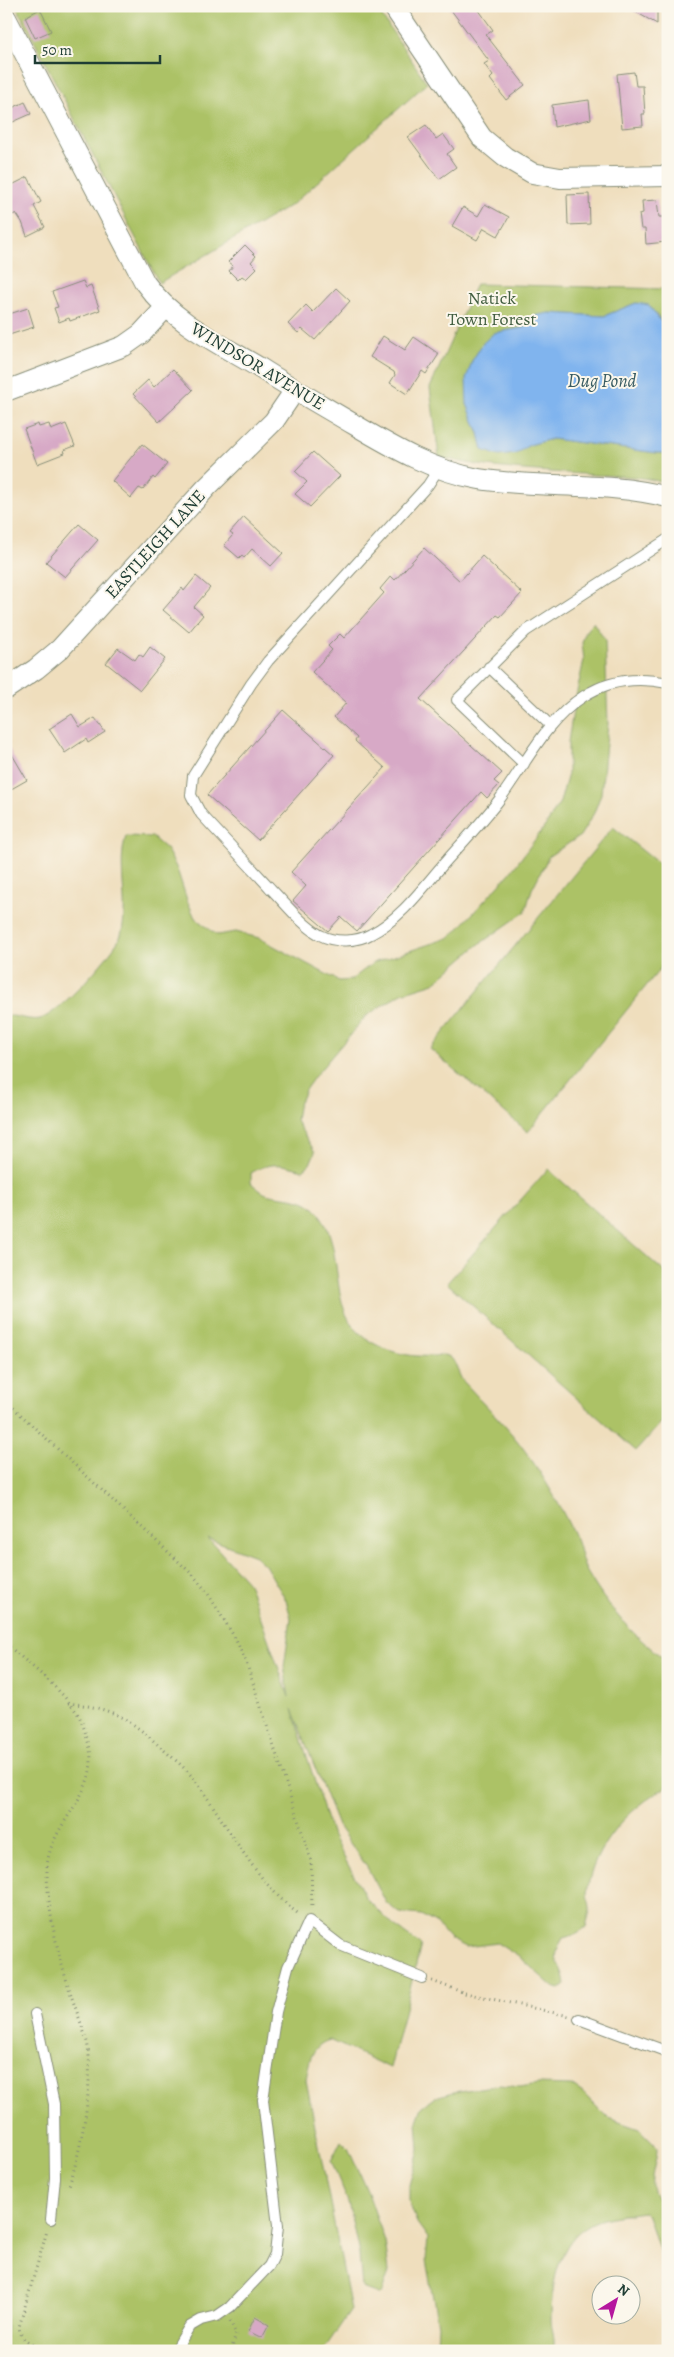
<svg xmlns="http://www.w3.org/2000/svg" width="674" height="2357" font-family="Alegreya,serif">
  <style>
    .green { fill: #acc266; stroke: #66804d; fill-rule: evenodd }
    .water { fill: #80b4ee; stroke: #507891 }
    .building { fill: #d7a9c6 }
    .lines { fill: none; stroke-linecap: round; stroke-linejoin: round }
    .lane-casing { stroke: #878e78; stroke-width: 12 }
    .street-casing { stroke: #878e78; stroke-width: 22 }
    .path { stroke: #878e78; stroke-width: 3; stroke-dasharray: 1 4; stroke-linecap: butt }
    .lane { stroke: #fff; stroke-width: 10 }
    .street { stroke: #fff; stroke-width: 20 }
    .labels { text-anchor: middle; stroke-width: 4; stroke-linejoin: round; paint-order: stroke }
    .park-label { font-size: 18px; fill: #425e40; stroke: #fbf7ec }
    .street-label { font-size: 18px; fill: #1f3d34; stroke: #fbf7ec }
    .water-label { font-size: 19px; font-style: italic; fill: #375b62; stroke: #fbf7ec }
  </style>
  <rect width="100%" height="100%" fill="#fbf7ec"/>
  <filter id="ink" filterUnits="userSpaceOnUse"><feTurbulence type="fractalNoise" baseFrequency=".02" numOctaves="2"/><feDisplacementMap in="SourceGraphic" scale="10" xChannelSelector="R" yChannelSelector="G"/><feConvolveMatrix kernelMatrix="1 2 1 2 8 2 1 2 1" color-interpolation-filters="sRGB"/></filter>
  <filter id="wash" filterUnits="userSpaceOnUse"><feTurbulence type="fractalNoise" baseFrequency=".0096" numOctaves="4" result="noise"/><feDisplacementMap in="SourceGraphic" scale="20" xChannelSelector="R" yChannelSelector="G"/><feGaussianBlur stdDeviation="1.12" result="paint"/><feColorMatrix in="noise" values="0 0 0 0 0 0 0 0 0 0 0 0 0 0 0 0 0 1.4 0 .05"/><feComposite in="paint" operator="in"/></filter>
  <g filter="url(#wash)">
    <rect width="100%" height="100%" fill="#efdebd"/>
    <path class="green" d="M 16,6 L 375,6 L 427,83 L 293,204 L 159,283 Z
      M 476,284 L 668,289 L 668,326 L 664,326 L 658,315 L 636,303 L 604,316 L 549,313 L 526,327 L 494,333 L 467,404 L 479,433 L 483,450 L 516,454 L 529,445 L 552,439 L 657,453 L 668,453 L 668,484 C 645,476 619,476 595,475 C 544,471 490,470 439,457 L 430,388 Z
      M 593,622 L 605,640 L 608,724 L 601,794 L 594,813 L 580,836 L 549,856 L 532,889 L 525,912 L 478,945 L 434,983 L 402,993 L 366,1016 L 315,1076 L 305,1090 L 298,1107 L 296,1121 L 315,1152 L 310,1164 L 303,1170 C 281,1164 271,1161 251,1173 L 251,1183 C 256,1187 263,1194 270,1195 C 283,1198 302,1197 313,1207 C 345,1236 329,1298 354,1327 C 372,1349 405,1358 433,1356 C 439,1356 445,1353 451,1358 C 457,1363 458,1375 463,1381 C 485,1405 509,1428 528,1455 C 546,1480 562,1509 575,1537 C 580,1548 581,1562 587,1572 C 607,1607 635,1639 668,1661 L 668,1786 C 629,1808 592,1846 587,1893 C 587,1898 590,1903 590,1908 C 590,1914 587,1921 586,1927 L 574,1935 L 563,1938 C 548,1965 563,1961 565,1985 L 560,1989 L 553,1987 L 522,1959 L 497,1943 L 466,1947 L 450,1939 L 437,1924 L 421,1915 L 400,1913 L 387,1904 L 367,1867 L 338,1826 L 292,1709 L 331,1833 L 366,1898 L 394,1926 L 421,1945 L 390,2068 L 330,2040 C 311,2045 309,2062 306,2080 L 351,2310 L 323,2351 L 6,2351 L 6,1329 L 11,1333 L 6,1322 L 6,1015 C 16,1016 31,1021 40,1019 C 58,1015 116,951 121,935 C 130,902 116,868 126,836 L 152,837 L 167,850 L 177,869 L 187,900 L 195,918 L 217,935 L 236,932 L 259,938 L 339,981 L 351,980 L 373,963 L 451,937 L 510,873 L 546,825 L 560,802 L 568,774 L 568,742 L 574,705 L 584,660 L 582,643 L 586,631 ZM 208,1538 L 255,1556 L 265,1565 L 286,1600 L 291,1618 L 284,1667 L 289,1697 L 248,1583 Z
      M 613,827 L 668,871 L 668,959 L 528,1132 L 430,1049 Z
      M 548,1169 L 668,1275 L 668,1415 L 636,1451 L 447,1283 Z
      M 538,2084 L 571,2085 L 583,2093 L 608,2118 L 639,2129 L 657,2147 C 657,2167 644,2184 659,2201 L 668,2201 L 668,2277 L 648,2216 L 644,2212 C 625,2215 600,2216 584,2228 C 557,2246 551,2290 551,2320 C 552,2331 556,2340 553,2351 L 434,2351 L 437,2345 L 438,2325 L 426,2260 L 428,2238 L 417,2223 L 409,2202 L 409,2185 L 419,2150 L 417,2121 L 422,2107 L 435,2097 L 454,2092 L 499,2085 L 520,2087 Z
      M 341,2141 L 348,2148 L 368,2193 L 385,2241 L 389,2272 L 381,2295 L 362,2288 L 359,2254 L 348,2202 L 331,2161 Z"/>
    <path class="water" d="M 636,303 L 649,305 L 664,326 L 668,326 L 668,453 L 657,453 L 552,439 L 529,445 L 516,454 L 499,456 L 483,450 L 479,433 L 467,404 L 466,379 L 472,361 L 483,343 L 494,333 L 526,327 L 534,316 L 549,313 L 604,316 Z"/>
    <g id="blocks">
      <path class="building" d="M 448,6 L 476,6 L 493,30 L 486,35 L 525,85 L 506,100 L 490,79 L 493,76 L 484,64 L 489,61 Z
        M 625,6 L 657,6 L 657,24 Z
        M 40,9 L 51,31 L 35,38 L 25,17 Z
        M 634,72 L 636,86 L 643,86 L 645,114 L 642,114 L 643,126 L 622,128 L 617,74 Z
        M 589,100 L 591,119 L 554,127 L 552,105 Z
        M 25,102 L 31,114 L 6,125 L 6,111 Z
        M 426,125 L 436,139 L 443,134 L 454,149 L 447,154 L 456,167 L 439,179 L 408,137 Z
        M 28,177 L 41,202 L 34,206 L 45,227 L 27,236 L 22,222 L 16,213 L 13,215 L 6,203 L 6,188 Z
        M 589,194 L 590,224 L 568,225 L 567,195 Z
        M 657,200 L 659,217 L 665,217 L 667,242 L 646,244 L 645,229 L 641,229 L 639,214 L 643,213 L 642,201 Z
        M 485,204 L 509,217 L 498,236 L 484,228 L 477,240 L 452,226 L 463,207 L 478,216 Z
        M 245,245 L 256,256 L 251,262 L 257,268 L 246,279 L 242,276 L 238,280 L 229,271 L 233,266 L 228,262 Z
        M 83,281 L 86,288 L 91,286 L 100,310 L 70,321 L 69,318 L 59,322 L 54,308 L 58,307 L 52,292 Z
        M 336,288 L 350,301 L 315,340 L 302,329 L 298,333 L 288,324 L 306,305 L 313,312 Z
        M 28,308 L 34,327 L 6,336 L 6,315 Z
        M 383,336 L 405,350 L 414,337 L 439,354 L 426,374 L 422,371 L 407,394 L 390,383 L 395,375 L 394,372 L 370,357 Z
        M 173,369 L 193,390 L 159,422 L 133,394 L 148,380 L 154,387 Z
        M 38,424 L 39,427 L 49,424 L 51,430 L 66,424 L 75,446 L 64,450 L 65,453 L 37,464 L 24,429 Z
        M 142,444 L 167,464 L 155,479 L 153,477 L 143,490 L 139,488 L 131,498 L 112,481 Z
        M 313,452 L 340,476 L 310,507 L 295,494 L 307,482 L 295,471 Z
        M 244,517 L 283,553 L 271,566 L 252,549 L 244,558 L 242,555 L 239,558 L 224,545 L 233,535 L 230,533 Z
        M 79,524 L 98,540 L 65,577 L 46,562 Z
        M 424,548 L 460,581 L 482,556 L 522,593 L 500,617 L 497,615 L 420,699 L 502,773 L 494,781 L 499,785 L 487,798 L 481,792 L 357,931 L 341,917 L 328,931 L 293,901 L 306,886 L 291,872 L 385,768 L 355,741 L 357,738 L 334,717 L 346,703 L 312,672 L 332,650 L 328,646 L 340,634 L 344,638 L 384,593 L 380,589 L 391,576 L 395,580 Z
        M 196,576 L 210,588 L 194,607 L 203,615 L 189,632 L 163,610 L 182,588 L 184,591 Z
        M 150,647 L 165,659 L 140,690 L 106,663 L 118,648 L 135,660 L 139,654 L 143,657 Z
        M 283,710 L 334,755 L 258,840 L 207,795 Z
        M 72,714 L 80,727 L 95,718 L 105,732 L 88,743 L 86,739 L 65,753 L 49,729 Z
        M 6,744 L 27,780 L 6,792 Z
        M 255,2317 L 269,2325 L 262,2338 L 248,2331 Z"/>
    </g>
  </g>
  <g filter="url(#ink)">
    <use href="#blocks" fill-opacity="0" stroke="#878e78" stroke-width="1"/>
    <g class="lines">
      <g class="lane-casing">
        <path id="lane" d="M 439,468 L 428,485 L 268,661 L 251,684 L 193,776 L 191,795 L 201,814 C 224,839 248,864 271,889 C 286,904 301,924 320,935 C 335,943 357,942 371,934 C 402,918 424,886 447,860 C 464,841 483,821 499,800 C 526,764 545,721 584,696 C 610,679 639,677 668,683
          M 489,667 L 550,725
          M 524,764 L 457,700 L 526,631 L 668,539
          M 35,2014 L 54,2104 L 55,2178 L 51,2219
          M 579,2019 L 668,2052
          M 175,2351 L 189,2327 L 201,2320 L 217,2316 L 230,2307 L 269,2266 L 275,2254 L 278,2226 L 263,2100 L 276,2012 L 288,1967 L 309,1921 L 340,1945 L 422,1978"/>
      </g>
      <g class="street-casing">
        <path id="street" d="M 393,6 L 482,138 L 505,157 L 532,173 L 560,178 L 668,176
          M 6,18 L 145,283 C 173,322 220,344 260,368 C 291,388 323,406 355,425 C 394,448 433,471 479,479 C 541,489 607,481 668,497
          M 6,391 L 124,346 L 141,334 L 166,307
          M 6,689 L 36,669 L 60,649 L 207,487 L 274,421 L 295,390"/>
      </g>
      <path class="path" d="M 6,1401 L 193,1575 L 207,1592 L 235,1638 L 246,1662 L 305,1841 L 311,1861 L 312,1909
        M 6,1644 C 29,1664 63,1690 79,1716 C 83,1724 86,1735 89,1745 C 102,1796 45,1824 47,1873 C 48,1911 57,1952 69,1988 C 74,2006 82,2024 87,2042 C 95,2078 81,2153 68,2188
        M 68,1703 C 110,1708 126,1716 156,1743 C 169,1755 184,1766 195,1780 C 228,1825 254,1881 300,1915
        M 432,1981 L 465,1993 L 569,2016
        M 230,2321 L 236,2334 L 231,2351
        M 46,2351 C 34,2346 20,2341 19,2327 L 47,2231"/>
      <use href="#lane" class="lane"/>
      <use href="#street" class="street"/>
    </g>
  </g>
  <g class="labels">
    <g class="park-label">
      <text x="492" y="304">Natick<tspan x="492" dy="21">Town Forest</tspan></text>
    </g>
    <g class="street-label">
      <text transform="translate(258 366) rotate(31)" y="6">WINDSOR AVENUE</text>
      <text transform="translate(155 544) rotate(-48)" y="6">EASTLEIGH LANE</text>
    </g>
    <g class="water-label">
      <text x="602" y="387">Dug Pond</text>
    </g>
  </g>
  <rect width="674" height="2357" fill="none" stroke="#fbf7ec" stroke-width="25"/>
  <g transform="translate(616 2300) rotate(37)"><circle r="24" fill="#fbf7ec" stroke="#a3ada2"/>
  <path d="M0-4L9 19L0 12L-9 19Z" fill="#b5179e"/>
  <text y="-8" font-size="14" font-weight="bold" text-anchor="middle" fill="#1f3d34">N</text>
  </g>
  <path d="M35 55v8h125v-8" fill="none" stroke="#1f3d34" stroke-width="2.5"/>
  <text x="42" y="55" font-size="15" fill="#1f3d34" stroke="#fbf7ec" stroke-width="4" paint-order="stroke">50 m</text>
</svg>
